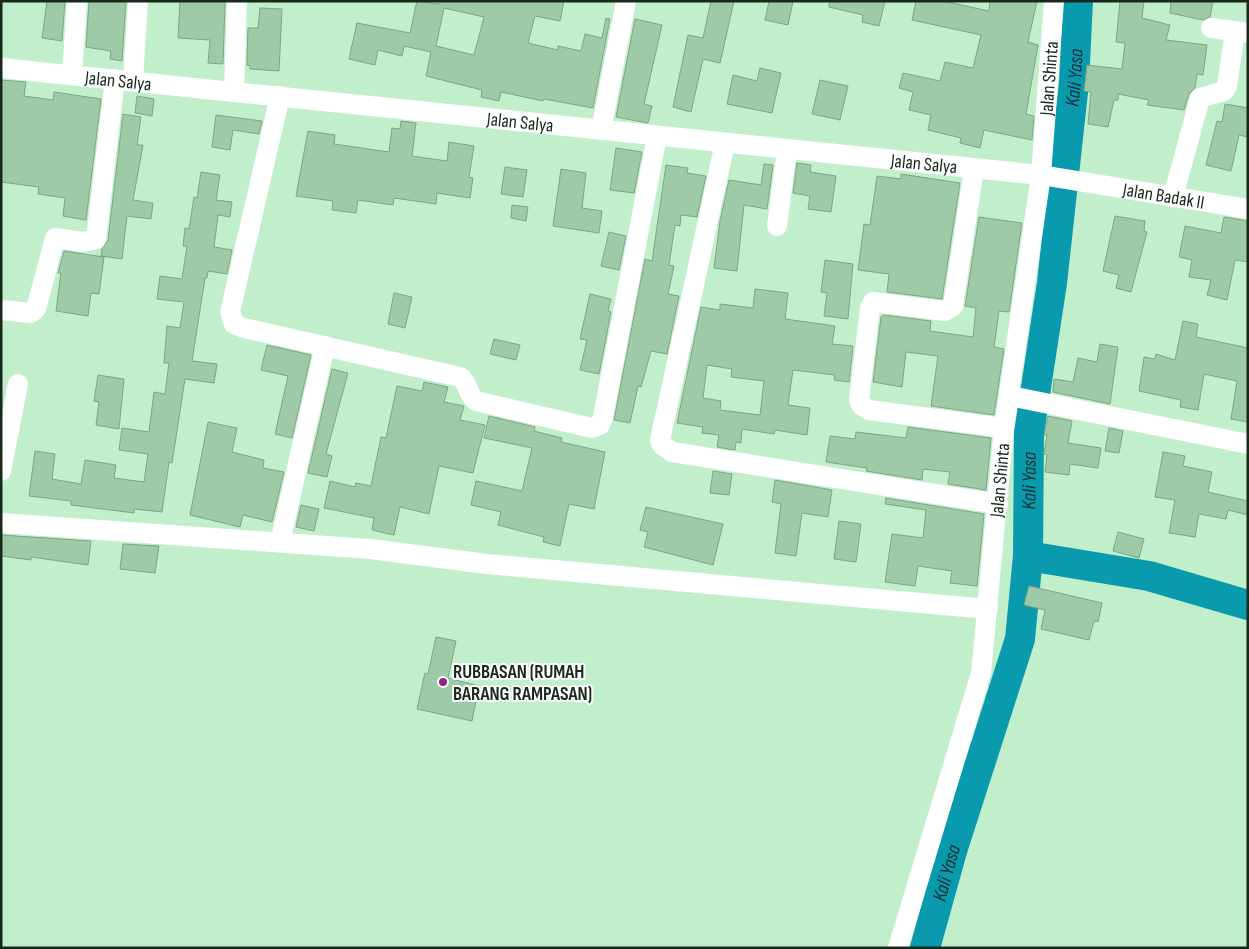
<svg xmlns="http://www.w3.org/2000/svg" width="1249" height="949" font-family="'Sofia Sans Condensed',sans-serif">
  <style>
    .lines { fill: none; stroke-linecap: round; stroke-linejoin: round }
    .river { stroke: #099aae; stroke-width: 30 }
    .building { fill: #9ecaa8; stroke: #7ca686; fill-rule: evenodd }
    .minor { stroke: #fff; stroke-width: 20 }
    .poi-dot { fill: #912588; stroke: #fff; stroke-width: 2 }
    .labels { text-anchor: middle; stroke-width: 4; stroke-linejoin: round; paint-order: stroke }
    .street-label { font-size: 19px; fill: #18291c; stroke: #fff }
    .poi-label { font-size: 19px; font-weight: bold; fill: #18291c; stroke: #fff; text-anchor: start }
    .water-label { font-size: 20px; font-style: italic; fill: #163035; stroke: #fff }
  </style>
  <rect width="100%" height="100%" fill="#c1eecb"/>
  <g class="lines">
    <g class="river">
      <path d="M 1028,556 L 1149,576 L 1248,605"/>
      <path id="s1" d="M 925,948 L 952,851 L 1020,639 L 1028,556 L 1029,433 L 1052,283 L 1074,83 L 1078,1"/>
    </g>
  </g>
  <path class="building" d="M 47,1 L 65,1 L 62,41 L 42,38 Z
    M 89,1 L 126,1 L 122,61 L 110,59 L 111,51 L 86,47 Z
    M 180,1 L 225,1 L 223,64 L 208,63 L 210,40 L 178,38 Z
    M 417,1 L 438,4 L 439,1 L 564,1 L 560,21 L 535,16 L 528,43 L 558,50 L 558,46 L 581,51 L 585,34 L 602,38 L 606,18 L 610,19 L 593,108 L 544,99 L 543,101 L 501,92 L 499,101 L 481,97 L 482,90 L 426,76 L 431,52 L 404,46 L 402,56 L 378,50 L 375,65 L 349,59 L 357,23 L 410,33 ZM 444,8 L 484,17 L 474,55 L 436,46 Z
    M 711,1 L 734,1 L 720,63 L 703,59 L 691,112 L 673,107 L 688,35 L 703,38 Z
    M 769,1 L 793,1 L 788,25 L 765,20 Z
    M 829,1 L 885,1 L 879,26 L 862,22 L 863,15 L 829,7 Z
    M 916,1 L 943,1 L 989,11 L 990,1 L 1037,1 L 1028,42 L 1038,45 L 1026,114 L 1034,116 L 1032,140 L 984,130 L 980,148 L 960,143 L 961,138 L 928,130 L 931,115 L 909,110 L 913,92 L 899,88 L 903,73 L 940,81 L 945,62 L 973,68 L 981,35 L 912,20 Z
    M 1120,1 L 1144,1 L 1142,18 L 1170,25 L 1166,40 L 1207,45 L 1203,75 L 1197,74 L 1195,88 L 1189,94 L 1184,110 L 1147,105 L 1149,100 L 1118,94 L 1118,100 L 1114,100 L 1108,127 L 1088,124 L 1091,92 L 1084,91 L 1087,65 L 1122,69 L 1125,43 L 1116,42 Z
    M 1171,1 L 1213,1 L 1210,17 L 1203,20 L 1170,13 Z
    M 260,8 L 282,9 L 279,71 L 250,69 L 250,66 L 247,65 L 248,28 L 258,28 Z
    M 635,19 L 662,25 L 644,104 L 652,106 L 648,123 L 616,117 Z
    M 760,68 L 781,73 L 772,113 L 727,104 L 733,75 L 757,81 Z
    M 1,80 L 26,82 L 24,96 L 53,100 L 54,92 L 101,99 L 86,220 L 63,216 L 65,198 L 38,194 L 39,187 L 1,182 Z
    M 820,80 L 848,86 L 840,120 L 812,114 Z
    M 137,96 L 154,99 L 152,116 L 135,113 Z
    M 1225,104 L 1248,108 L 1248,137 L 1239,135 L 1231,171 L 1206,165 L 1217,121 L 1222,122 Z
    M 123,114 L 141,117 L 137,145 L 143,145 L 133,200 L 153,203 L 151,219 L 127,216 L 122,259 L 101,256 L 102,249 L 108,240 Z
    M 216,115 L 262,121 L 259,134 L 233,130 L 230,150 L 212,147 Z
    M 401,121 L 416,123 L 412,156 L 447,161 L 449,142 L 474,146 L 469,177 L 473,178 L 470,198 L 437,193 L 436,204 L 394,198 L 393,205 L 358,200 L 356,213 L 332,210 L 333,201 L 296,196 L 308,131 L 335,135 L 334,144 L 389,152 L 392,128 L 400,129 Z
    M 616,148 L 642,152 L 634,193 L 610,190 Z
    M 797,163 L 811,165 L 810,172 L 836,176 L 831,212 L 808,209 L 810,196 L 793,193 Z
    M 764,164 L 773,165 L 767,209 L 744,205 L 737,271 L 714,268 L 720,221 L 729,180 L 761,185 Z
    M 666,165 L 688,168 L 687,173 L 706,176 L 697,217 L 681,215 L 680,226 L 675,225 L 669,265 L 674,266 L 668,294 L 679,296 L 667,354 L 651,351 L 641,387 L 638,386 L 630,423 L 614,420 L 645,259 L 652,261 Z
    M 505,167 L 527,170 L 523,197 L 501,194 Z
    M 561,169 L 586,173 L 582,208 L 602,211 L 599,233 L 553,226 Z
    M 201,172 L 220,175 L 216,200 L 232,202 L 230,217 L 218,215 L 214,247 L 232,250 L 227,274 L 208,271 L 207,278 L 205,278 L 192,361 L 217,364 L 214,383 L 185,379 L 172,463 L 169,462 L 162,512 L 134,509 L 134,513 L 71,505 L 71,501 L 29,496 L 35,451 L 55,454 L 52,479 L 81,484 L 85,460 L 116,465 L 114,478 L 144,482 L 148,454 L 119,450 L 122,428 L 149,432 L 154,392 L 165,394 L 169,363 L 164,363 L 167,326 L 180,328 L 184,302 L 157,299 L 160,276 L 182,279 L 187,246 L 183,246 L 185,228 L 189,229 L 194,197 L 197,198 Z
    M 901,174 L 960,183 L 942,299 L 887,292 L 889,274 L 858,270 L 864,224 L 870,225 L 877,176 L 901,179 Z
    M 512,205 L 528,207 L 526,221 L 511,218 Z
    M 1115,216 L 1145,221 L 1144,231 L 1147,232 L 1131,292 L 1116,288 L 1119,275 L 1103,271 Z
    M 979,217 L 1022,223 L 1009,312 L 999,311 L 994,347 L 1004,349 L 994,415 L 931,406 L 938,356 L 906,352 L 902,387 L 873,382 L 881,317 L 884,315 L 931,321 L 930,331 L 973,337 L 976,308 L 965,306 Z
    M 1224,217 L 1248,221 L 1248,262 L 1235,260 L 1227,300 L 1207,295 L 1211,280 L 1189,277 L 1192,260 L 1179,257 L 1185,226 L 1221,233 Z
    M 609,232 L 626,236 L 619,270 L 601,266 Z
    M 64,251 L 104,257 L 99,294 L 91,293 L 88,316 L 56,311 L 61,273 L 58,273 Z
    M 825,260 L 853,264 L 848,319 L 824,316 L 827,293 L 821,292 Z
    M 755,289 L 788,293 L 785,319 L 835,326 L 832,344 L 853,346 L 849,382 L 834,380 L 835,375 L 793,370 L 788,405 L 810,408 L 807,435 L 775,430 L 774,434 L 742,429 L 741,443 L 736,442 L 735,450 L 717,447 L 719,435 L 702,433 L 703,427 L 677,423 L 701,307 L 720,310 L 720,304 L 753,308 ZM 707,365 L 732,369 L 731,377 L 764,381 L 760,415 L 720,410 L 721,401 L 703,398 Z
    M 394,293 L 412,297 L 405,328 L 388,324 Z
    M 590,294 L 611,299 L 608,311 L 611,312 L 599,374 L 580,370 L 587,340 L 580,339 Z
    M 1183,321 L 1198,324 L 1196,337 L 1248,348 L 1248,422 L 1231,419 L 1237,381 L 1204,374 L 1198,410 L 1180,407 L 1181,400 L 1139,391 L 1144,357 L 1155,359 L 1156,354 L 1175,360 Z
    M 494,339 L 520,345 L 516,360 L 490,354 Z
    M 1100,344 L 1118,347 L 1110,404 L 1053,392 L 1054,379 L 1073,382 L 1078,358 L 1097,362 Z
    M 267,345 L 311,355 L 292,438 L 275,434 L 288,376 L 261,370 Z
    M 332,369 L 348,373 L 326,454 L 332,456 L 327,477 L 308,473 Z
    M 98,375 L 124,379 L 119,429 L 96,425 L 99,402 L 94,401 Z
    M 424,382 L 448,387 L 444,402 L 464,406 L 460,420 L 485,425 L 473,473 L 439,466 L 429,514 L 400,507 L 394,535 L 372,530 L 374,518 L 324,508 L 330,481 L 355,487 L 356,483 L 371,486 L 381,437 L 386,438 L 397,386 L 422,391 Z
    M 489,416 L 535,427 L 534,431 L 562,438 L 561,442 L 605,452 L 594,509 L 569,504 L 560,546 L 543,542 L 544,537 L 498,525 L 501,512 L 471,505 L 476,481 L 522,491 L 532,448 L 484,438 Z
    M 1048,416 L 1072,421 L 1068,443 L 1101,448 L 1098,468 L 1070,464 L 1069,475 L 1045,472 L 1047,455 L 1044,454 L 1047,435 L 1044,435 Z
    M 208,422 L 237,428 L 232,452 L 264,460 L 263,468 L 284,472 L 272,522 L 243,515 L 240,527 L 190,515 Z
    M 908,427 L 991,438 L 986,490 L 948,484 L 950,472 L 923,469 L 922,480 L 866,471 L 867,468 L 826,462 L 830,436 L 855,439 L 856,432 L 906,438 Z
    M 1109,428 L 1123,431 L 1119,453 L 1105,451 Z
    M 1163,452 L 1185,456 L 1183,466 L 1212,472 L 1208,492 L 1248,501 L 1248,515 L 1228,510 L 1226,519 L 1199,514 L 1195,537 L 1169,533 L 1175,500 L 1155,497 Z
    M 713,471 L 732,474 L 729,495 L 710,493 Z
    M 775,480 L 832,490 L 828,517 L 802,513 L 796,556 L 775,553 L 781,504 L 772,502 Z
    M 886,498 L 984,514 L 977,586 L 950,583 L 952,571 L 918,566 L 915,586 L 885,582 L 892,534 L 923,538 L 926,510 L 885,504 Z
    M 301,505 L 319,509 L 314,531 L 296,527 Z
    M 646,507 L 723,524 L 713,565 L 644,547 L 648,532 L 640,530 Z
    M 839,521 L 861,524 L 856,562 L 834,559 Z
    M 1118,532 L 1144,539 L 1139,558 L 1113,551 Z
    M 1,535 L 91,541 L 88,565 L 31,557 L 31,560 L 1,556 Z
    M 123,544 L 159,546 L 155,573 L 120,569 Z
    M 1029,586 L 1102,603 L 1098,622 L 1094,621 L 1089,640 L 1041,629 L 1045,610 L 1024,605 Z
    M 436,637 L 456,641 L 448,678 L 479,686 L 472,721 L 417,709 L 425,673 L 428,674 Z"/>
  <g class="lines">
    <g class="minor">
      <path d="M 1211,28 L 1248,33"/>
      <path id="s2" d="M 1,68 L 1041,175 L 1248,209"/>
      <path d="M 72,75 L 77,1"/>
      <path d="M 133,81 L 138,1"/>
      <path d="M 234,92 L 237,1"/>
      <path d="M 280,96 L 230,312 L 234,324 L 244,328 L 460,377 C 469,383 467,395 476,401 L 592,428 L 600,425 L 603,417 L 657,136"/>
      <path d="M 601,130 L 626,1"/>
      <path d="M 725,143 L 660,440 L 662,445 L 672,452 L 998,504"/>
      <path d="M 974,169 L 953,306 L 945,311 L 873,302 L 870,308 L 859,400 L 861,405 L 869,410 L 1004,428"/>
      <path d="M 1173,197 L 1200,98 L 1224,91 L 1227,86 L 1235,31"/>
      <path d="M 777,226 L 787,149"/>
      <path d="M 1,310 L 31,313 L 36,309 L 55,238 L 83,242 L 96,239 L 115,79"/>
      <path d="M 1010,396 L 1248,444"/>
      <path d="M 1,471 L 18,384"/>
      <path d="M 1,523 L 370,549 L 487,564 L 988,609"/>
      <path d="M 280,542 L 325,346"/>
      <path id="s3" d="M 898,948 L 981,673 L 1004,428 L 1041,175 L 1054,1"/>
    </g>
  </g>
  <circle class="poi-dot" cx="443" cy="682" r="5"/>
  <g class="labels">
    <g class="street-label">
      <text dy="7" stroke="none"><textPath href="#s3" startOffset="886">Jalan Shinta</textPath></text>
      <text dy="7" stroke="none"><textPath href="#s2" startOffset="118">Jalan Salya</textPath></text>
      <text dy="7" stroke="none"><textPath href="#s2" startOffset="522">Jalan Salya</textPath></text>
      <text dy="7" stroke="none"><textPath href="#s2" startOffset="928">Jalan Salya</textPath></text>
      <text dy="7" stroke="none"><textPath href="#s2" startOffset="1170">Jalan Badak II</textPath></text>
      <text dy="7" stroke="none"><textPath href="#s3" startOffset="481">Jalan Shinta</textPath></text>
    </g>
    <g class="poi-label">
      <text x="453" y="678">RUBBASAN (RUMAH<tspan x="453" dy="22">BARANG RAMPASAN)</tspan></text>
    </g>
    <g class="water-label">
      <text dy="7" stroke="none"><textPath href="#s1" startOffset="888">Kali Yasa</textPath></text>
      <text dy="7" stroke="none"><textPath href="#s1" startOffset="482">Kali Yasa</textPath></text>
      <text dy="7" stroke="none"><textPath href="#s1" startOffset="78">Kali Yasa</textPath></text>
    </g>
  </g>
  <rect width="1249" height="949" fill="none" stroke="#18291c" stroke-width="5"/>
</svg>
